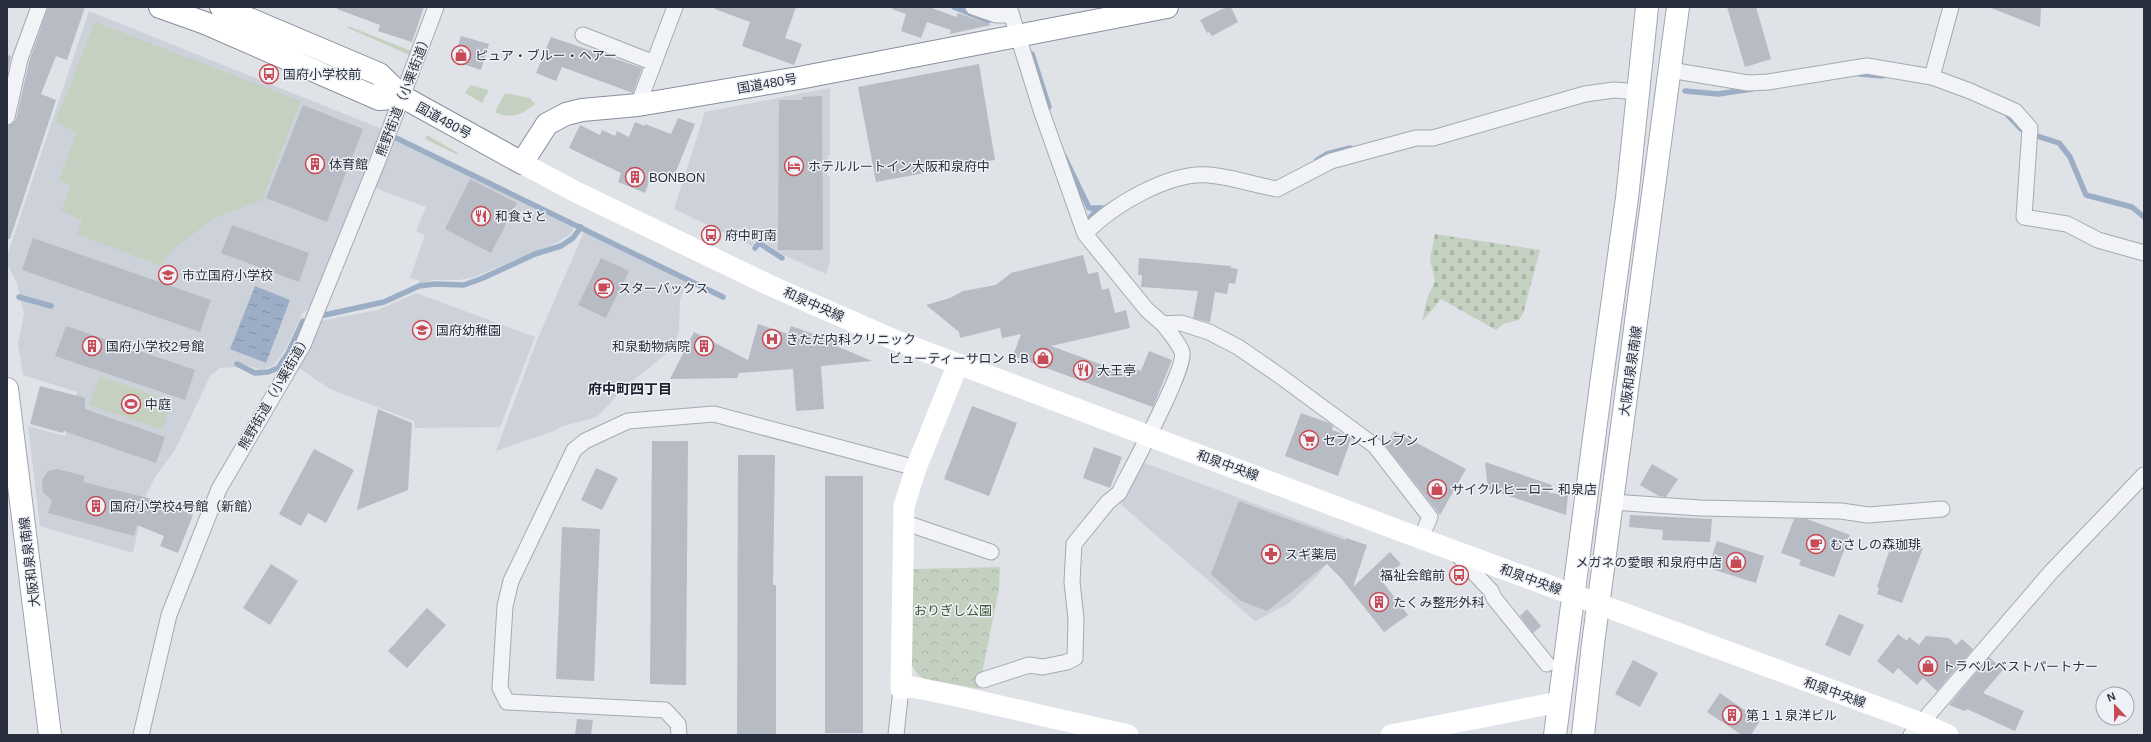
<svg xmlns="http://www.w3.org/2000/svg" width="2151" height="742" font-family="Helvetica,'Noto Sans JP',sans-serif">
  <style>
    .built { fill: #cdd1d9 }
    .green { fill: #c4d1c1 }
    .forest { fill: url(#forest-crowns) }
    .cemetery { fill: url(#cemetery-stones) }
    .water { fill: url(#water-ripples) }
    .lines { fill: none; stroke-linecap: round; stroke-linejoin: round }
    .stream { stroke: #9caec6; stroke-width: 5.5 }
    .building { fill: #b7bbc4 }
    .street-casing { stroke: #a5a9b1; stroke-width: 17 }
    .primary-casing { stroke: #9fa6b3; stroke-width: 24 }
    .highway-casing { stroke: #878f9d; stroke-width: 24 }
    .street { stroke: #f1f3f6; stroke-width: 15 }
    .secondary { stroke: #fff; stroke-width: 21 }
    .primary { stroke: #fff; stroke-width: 22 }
    .highway { stroke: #fff; stroke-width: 22 }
    .labels { text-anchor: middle; stroke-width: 3; stroke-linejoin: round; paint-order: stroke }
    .poi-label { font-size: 13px; fill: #292f3e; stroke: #eef1f5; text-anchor: start }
    .street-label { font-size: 13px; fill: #292f3e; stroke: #eef1f5 }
    .park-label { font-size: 13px; fill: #3b5937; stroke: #eef1f5 }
    .neighbourhood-label { font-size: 14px; font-weight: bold; fill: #1b202e; stroke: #eef1f5 }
  </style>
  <defs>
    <pattern id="forest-crowns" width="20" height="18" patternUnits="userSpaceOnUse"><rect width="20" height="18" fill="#c4d1c1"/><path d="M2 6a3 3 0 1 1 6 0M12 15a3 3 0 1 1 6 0" fill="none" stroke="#a8b4a7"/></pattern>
    <pattern id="cemetery-stones" width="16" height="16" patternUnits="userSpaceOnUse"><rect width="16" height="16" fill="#c4d1c1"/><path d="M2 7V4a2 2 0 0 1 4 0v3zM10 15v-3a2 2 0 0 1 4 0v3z" fill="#a8b4a7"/></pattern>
    <pattern id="water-ripples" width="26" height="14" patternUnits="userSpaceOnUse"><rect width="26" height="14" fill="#9caec6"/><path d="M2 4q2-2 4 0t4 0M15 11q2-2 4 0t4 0" fill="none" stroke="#7f8ea2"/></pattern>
  </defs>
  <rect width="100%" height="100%" fill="#dfe2e7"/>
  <path class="built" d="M 89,11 L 382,129 L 309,309 L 303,313 L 285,350 L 273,366 L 261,370 L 238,362 L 235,367 L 220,368 L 210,376 L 175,450 L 155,477 L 146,495 L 133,553 L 40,526 L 28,426 L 65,436 L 77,392 L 23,375 L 18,344 L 24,314 L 17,283 L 8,266 L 7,256 Z
    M 830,88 L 830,155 L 828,155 L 827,176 L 830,177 L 830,262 L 826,274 L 784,255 L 762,241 L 756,239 L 752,246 L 674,209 L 705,112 Z
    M 393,140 L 574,227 L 571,234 L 558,242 L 472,278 L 458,280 L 433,280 L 419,284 L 419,280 L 410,278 L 425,235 L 416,231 L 426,207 L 372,187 Z
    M 584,232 L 687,282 L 680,300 L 679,333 L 670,351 L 626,386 L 597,417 L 563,426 L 554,431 L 496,451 L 535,345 Z
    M 416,293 L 535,337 L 500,427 L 415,428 L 414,421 L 330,389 L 299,368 L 320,321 L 378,310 Z
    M 1142,462 L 1345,537 L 1318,575 L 1288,604 L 1255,621 L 1118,502 Z"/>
  <path class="green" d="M 95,22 L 301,101 L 262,200 L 216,217 L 172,250 L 161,266 L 77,234 L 82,220 L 61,211 L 71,185 L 59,180 L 77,132 L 55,123 Z
    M 348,26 L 414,52 L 412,56 L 348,28 Z
    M 470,85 L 489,90 L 482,103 L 465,93 Z
    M 505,93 L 530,98 L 535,104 C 522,114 511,120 495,112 Z
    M 427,135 L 458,153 L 458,155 L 425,139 Z
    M 100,376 L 172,402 L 162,430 L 89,405 Z"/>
  <path class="forest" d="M 1000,567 L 999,588 L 979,689 L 925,679 L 918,675 L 912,666 L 913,569 Z"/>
  <path class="cemetery" d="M 1435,234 L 1540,250 L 1523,314 L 1519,320 L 1505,323 L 1496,330 L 1441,299 L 1422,322 L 1427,299 L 1435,281 L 1430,259 Z"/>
  <path class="water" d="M 255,286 L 290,300 L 266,363 L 230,349 Z"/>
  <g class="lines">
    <path class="stream" d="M 954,7 L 988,21
      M 1032,54 L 1049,107 L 1044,109 L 1045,112
      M 1859,74 L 1883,76
      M 1685,91 L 1718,94 L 1752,89
      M 2005,112 L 2021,129
      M 2031,134 L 2059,143 L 2070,157 L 2086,195 L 2132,207 L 2144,217
      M 394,137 L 723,297
      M 1064,156 L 1089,208 L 1105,208 L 1110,205
      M 1317,160 L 1327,154 L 1350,148
      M 1089,219 L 1098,208
      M 755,248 L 759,243 L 782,258
      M 19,297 L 51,306
      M 320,316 L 384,302 L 419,286 L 435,284 L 464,285 L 483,278 L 535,254 L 561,246 L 573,238 L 581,227
      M 237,364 L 255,373 L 268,372 L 278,368 L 288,353 L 303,321"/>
  </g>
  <path class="building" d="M 48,7 L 85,7 L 67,60 L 56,56 L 41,94 L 56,100 L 10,239 L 7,239 L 7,126 L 13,123 L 16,119 L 29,62 Z
    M 337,7 L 424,7 L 412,42 L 378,31 L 380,25 L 337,9 Z
    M 716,7 L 796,7 L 785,38 L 802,44 L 794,65 L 742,46 L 750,22 L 715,9 Z
    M 892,7 L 933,7 L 932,8 L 956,17 L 958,13 L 991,25 L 950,34 L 951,30 L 927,22 L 921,38 L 901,31 L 906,14 L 892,9 Z
    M 1231,7 L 1238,22 L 1212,36 L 1209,32 L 1207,33 L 1200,20 L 1222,9 Z
    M 1727,7 L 1756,7 L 1771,59 L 1745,67 Z
    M 1991,7 L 2041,7 L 2040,27 L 1991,8 Z
    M 461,36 L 489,44 L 481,70 L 453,61 Z
    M 551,37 L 642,68 L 633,93 L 562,67 L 556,81 L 536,73 Z
    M 7,55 L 11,56 L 7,76 Z
    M 979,64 L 995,160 L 876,182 L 858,87 Z
    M 822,96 L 823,250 L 778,250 L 779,100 L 802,100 L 802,97 Z
    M 303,105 L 363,129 L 327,222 L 266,198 Z
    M 678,118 L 695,124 L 673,179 L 653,171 L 645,193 L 618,182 L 621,173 L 569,148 L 580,125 L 600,135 L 602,130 L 615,136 L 617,131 L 629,137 L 635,122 L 645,126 L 645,124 L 671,134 Z
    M 470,179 L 517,203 L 491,253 L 445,229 Z
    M 232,225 L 309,253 L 299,282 L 221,253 Z
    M 33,238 L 211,300 L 200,332 L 22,270 Z
    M 1083,255 L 1088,274 L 1098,272 L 1102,290 L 1109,288 L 1115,313 L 1126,310 L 1130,328 L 1051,346 L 1122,372 L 1125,365 L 1141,371 L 1149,351 L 1172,360 L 1153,407 L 1013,356 L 1021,334 L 1002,338 L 1000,328 L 960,338 L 959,332 L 926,305 L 950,298 L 963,291 L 996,285 L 1011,273 Z
    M 601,258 L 629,271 L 606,318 L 578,305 Z
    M 1139,258 L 1231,266 L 1231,268 L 1238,269 L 1235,284 L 1229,283 L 1227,294 L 1215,292 L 1210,322 L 1208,322 L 1193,318 L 1198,291 L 1141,287 L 1142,275 L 1138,275 Z
    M 758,324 L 788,334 L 791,326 L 836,342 L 834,345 L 872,361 L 821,366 L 824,409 L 796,411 L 793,369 L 739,373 L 737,378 L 670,379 L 694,332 L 748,360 Z
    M 66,326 L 195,370 L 185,400 L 55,356 Z
    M 40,386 L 85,398 L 85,409 L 165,437 L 156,463 L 64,431 L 63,433 L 30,424 Z
    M 972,406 L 1017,423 L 989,496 L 944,479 Z
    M 378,409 L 412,423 L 408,490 L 357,510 Z
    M 1301,413 L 1329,423 L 1333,426 L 1332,430 L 1343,434 L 1351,439 L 1338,476 L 1285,456 Z
    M 1394,431 L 1466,469 L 1440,515 L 1386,446 Z
    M 652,441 L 688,441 L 686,685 L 650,684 Z
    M 1094,447 L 1122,457 L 1110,488 L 1083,478 Z
    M 314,449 L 354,470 L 326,523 L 308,513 L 301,526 L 279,514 Z
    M 738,455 L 775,455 L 773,585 L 776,585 L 776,735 L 737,735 Z
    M 1485,462 L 1552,485 L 1549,493 L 1568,495 L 1566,515 L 1488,489 Z
    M 1652,464 L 1678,479 L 1666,497 L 1659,496 L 1640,485 Z
    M 596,468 L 618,478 L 602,510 L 581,500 Z
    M 57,469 L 85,476 L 83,482 L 156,500 L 193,515 L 178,553 L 160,546 L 164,536 L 137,525 L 134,536 L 48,513 L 52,501 L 43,492 L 42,480 L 48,471 Z
    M 825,476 L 863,476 L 863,733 L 825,733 Z
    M 1239,501 L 1345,540 L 1346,538 L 1367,545 L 1353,587 L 1390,552 L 1401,564 L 1382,581 L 1408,615 L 1384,632 L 1340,577 L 1327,564 L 1267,611 L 1241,601 L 1211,574 Z
    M 1630,515 L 1712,519 L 1710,542 L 1662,540 L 1663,530 L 1629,527 Z
    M 1794,519 L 1807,519 L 1850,535 L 1834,577 L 1799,565 L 1801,560 L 1781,553 Z
    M 562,527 L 600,529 L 594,681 L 556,679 Z
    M 1897,538 L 1923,548 L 1902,603 L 1877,594 L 1879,588 L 1877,587 L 1892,543 L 1895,544 Z
    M 1717,541 L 1764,556 L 1756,583 L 1708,568 Z
    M 271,564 L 298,581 L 270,625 L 243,608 Z
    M 427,608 L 446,625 L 407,668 L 388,651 Z
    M 1527,609 L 1541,626 L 1533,633 L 1520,616 Z
    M 1839,614 L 1864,625 L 1850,656 L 1825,645 Z
    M 1898,634 L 1907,641 L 1909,637 L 1919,645 L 1926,636 L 1949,638 L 1956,645 L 1962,639 L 1973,649 L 1937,691 L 1923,678 L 1917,685 L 1898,668 L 1893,674 L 1877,661 Z
    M 1989,657 L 2003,670 L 1983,693 L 2024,711 L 2015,731 L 1967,709 L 1965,711 L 1949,705 Z
    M 1633,660 L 1658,673 L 1640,707 L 1615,694 Z
    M 1720,693 L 1760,721 L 1751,735 L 1742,735 L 1707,712 Z
    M 577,719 L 593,720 L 591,735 L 575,735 Z"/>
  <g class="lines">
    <g class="street-casing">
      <path id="street" d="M 973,7 L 996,15 L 1012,15
        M 1009,7 L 1041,110 L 1085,234 L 1147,310 L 1163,324 L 1181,323 L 1209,332 L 1238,347 L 1280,376 L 1375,446 L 1430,517 L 1421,538
        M 583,35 L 654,63
        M 1670,70 L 1748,83 L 1768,82 L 1867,66 L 1932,77 L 1970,91 L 2015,111 L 2030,128 L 2024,217 L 2067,224 L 2098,240 L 2144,253
        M 1932,77 L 1951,7
        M 638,105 L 675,7
        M 7,117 L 20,59 L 39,7
        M 1085,234 C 1111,206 1170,171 1209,175 C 1232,177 1255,185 1277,189 L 1331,161 L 1416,138 L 1433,138 L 1585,94 L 1614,90 L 1638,92
        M 1612,502 L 1700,508 L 1841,511 L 1868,515 L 1942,509
        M 903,522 L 991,552
        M 1456,553 L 1491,591 L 1494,598 L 1547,664
        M 983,680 L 1029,665 L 1043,667 L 1067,662 L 1075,658 L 1076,619 L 1072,582 L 1074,544 L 1108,502 L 1119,493 C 1129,473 1187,367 1182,352 C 1179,343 1169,332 1163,324
        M 141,735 L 169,615 L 219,489 L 303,345 L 377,163 L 436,7
        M 679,735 L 678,724 L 665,710 L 507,702 L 500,688 L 505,606 L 511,581 L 574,450 L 585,441 L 628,421 L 714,414 L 916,468
        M 896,735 L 901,689
        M 1911,735 L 2051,572 L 2144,475"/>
    </g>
    <g class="primary-casing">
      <path id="primary" d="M 7,389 L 50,735
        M 1555,735 L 1601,385 L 1627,198 L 1647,7
        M 1583,735 L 1593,644 L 1678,7"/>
    </g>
    <g class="highway-casing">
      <path id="highway" d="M 160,7 L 205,23 L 379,99 L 403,97
        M 221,7 L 379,74 L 403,97 L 522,163 L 547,124 L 566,114 L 582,110 L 638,105 L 799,78 L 1167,7"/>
    </g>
    <use href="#street" class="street"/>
    <path class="secondary" d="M 522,163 L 574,191 L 769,285 L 897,341 L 1398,530 L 1921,723 L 1948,735
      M 958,364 L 916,468 L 904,506 L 901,689 L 912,687 L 961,697 L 1128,735
      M 1391,735 L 1559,702"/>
    <use href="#primary" class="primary"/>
    <use href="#highway" class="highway"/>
  </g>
  <defs>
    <g id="shop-ring" transform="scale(1)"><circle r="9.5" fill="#eef1f5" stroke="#c74a55" stroke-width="1.5"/><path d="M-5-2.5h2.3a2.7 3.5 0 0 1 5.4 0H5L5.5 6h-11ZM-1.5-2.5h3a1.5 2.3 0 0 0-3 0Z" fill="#c74a55"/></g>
    <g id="bus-ring" transform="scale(1)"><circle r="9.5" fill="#eef1f5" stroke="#c74a55" stroke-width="1.5"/><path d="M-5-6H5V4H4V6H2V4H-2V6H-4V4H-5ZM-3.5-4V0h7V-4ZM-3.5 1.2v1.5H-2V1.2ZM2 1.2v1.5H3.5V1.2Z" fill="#c74a55"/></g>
    <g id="building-ring" transform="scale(1)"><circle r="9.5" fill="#eef1f5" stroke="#c74a55" stroke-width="1.5"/><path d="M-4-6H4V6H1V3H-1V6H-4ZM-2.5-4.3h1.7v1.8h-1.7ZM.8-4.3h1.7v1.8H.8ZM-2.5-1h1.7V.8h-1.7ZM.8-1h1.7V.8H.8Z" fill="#c74a55"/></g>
    <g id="hotel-ring" transform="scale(1)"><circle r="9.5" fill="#eef1f5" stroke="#c74a55" stroke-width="1.5"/><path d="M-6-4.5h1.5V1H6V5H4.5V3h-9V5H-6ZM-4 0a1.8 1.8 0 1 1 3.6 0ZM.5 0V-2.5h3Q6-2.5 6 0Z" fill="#c74a55"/></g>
    <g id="restaurant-ring" transform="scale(1)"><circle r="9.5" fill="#eef1f5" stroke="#c74a55" stroke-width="1.5"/><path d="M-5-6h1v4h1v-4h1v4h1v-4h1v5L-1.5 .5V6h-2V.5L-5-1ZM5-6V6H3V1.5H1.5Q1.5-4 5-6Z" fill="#c74a55"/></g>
    <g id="school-ring" transform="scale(1)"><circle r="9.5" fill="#eef1f5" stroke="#c74a55" stroke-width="1.5"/><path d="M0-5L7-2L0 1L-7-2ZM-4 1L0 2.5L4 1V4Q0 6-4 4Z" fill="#c74a55"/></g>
    <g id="cafe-ring" transform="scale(1)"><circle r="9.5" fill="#eef1f5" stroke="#c74a55" stroke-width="1.5"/><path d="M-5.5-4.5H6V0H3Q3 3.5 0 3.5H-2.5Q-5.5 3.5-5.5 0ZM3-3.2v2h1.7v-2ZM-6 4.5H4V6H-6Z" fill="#c74a55"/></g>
    <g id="hospital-ring" transform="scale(1)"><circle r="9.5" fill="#eef1f5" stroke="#c74a55" stroke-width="1.5"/><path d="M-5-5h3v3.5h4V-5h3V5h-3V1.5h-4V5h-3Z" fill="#c74a55"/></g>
    <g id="stadium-ring" transform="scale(1)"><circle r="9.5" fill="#eef1f5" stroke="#c74a55" stroke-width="1.5"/><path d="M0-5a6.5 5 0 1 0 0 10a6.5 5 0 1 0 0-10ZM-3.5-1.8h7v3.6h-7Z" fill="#c74a55"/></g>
    <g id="supermarket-ring" transform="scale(1)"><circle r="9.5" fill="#eef1f5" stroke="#c74a55" stroke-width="1.5"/><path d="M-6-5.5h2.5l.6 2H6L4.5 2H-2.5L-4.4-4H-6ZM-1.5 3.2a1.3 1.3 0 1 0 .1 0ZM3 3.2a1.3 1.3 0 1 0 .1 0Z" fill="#c74a55"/></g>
    <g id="pharmacy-ring" transform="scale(1)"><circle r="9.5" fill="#eef1f5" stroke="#c74a55" stroke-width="1.5"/><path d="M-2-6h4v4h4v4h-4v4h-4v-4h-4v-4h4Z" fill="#c74a55"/></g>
  </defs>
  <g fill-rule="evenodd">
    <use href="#shop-ring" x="461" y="55"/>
    <use href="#bus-ring" x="269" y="74"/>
    <use href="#building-ring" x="315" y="164"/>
    <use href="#hotel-ring" x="794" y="166"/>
    <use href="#building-ring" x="635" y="177"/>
    <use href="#restaurant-ring" x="481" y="216"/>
    <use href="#bus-ring" x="711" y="235"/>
    <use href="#school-ring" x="168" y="275"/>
    <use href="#cafe-ring" x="604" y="288"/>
    <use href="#school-ring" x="422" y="330"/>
    <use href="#hospital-ring" x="772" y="339"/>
    <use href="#building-ring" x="92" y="346"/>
    <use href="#building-ring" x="704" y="346"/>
    <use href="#shop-ring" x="1043" y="358"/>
    <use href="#restaurant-ring" x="1083" y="370"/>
    <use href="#stadium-ring" x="131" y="404"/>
    <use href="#supermarket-ring" x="1309" y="440"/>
    <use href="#shop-ring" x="1437" y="489"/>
    <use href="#building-ring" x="96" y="506"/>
    <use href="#cafe-ring" x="1816" y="544"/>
    <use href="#pharmacy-ring" x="1271" y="554"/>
    <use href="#shop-ring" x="1736" y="562"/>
    <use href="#bus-ring" x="1459" y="575"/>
    <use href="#building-ring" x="1379" y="602"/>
    <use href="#shop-ring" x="1928" y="666"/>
    <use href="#building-ring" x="1732" y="715"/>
  </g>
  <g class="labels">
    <g class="poi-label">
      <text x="475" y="60">ピュア・ブルー・ヘアー</text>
      <text x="283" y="79">国府小学校前</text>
      <text x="329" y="169">体育館</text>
      <text x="808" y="171">ホテルルートイン大阪和泉府中</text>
      <text x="649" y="182">BONBON</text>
      <text x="495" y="221">和食さと</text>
      <text x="725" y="240">府中町南</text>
      <text x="182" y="280">市立国府小学校</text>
      <text x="618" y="293">スターバックス</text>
      <text x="436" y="335">国府幼稚園</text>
      <text x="786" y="344">きただ内科クリニック</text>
      <text x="106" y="351">国府小学校2号館</text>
      <text x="690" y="351" text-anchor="end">和泉動物病院</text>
      <text x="1029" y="363" text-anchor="end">ビューティーサロン B.B</text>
      <text x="1097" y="375">大王亭</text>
      <text x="145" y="409">中庭</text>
      <text x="1323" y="445">セブン-イレブン</text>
      <text x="1451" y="494">サイクルヒーロー 和泉店</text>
      <text x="110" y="511">国府小学校4号館（新館）</text>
      <text x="1830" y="549">むさしの森珈琲</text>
      <text x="1285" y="559">スギ薬局</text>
      <text x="1722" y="567" text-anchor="end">メガネの愛眼 和泉府中店</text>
      <text x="1445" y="580" text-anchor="end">福祉会館前</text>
      <text x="1393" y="607">たくみ整形外科</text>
      <text x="1942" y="671">トラベルベストパートナー</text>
      <text x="1746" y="720">第１１泉洋ビル</text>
    </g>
    <g class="street-label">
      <text transform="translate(767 83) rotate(-10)" y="5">国道480号</text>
      <text transform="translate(403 95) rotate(-69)" y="5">熊野街道（小栗街道）</text>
      <text transform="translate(444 120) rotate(29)" y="5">国道480号</text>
      <text transform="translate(814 304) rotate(24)" y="5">和泉中央線</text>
      <text transform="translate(1630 371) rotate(-82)" y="5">大阪和泉泉南線</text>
      <text transform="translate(274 392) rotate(-60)" y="5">熊野街道（小栗街道）</text>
      <text transform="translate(1228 465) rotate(20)" y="5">和泉中央線</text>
      <text transform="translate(29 562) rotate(-97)" y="5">大阪和泉泉南線</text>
      <text transform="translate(1531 579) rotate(20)" y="5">和泉中央線</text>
      <text transform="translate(1835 692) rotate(20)" y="5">和泉中央線</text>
    </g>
    <g class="park-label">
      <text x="953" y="615">おりぎし公園</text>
    </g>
    <g class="neighbourhood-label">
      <text x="630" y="394">府中町四丁目</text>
    </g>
  </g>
  <rect width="2151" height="742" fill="none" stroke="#292f3e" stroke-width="16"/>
  <g transform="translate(2115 706) rotate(338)"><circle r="19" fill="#eef1f5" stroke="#9fa3ac"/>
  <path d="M0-3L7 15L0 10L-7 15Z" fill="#c74a55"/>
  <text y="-6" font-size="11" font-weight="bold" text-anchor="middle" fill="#292f3e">N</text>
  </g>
</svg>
